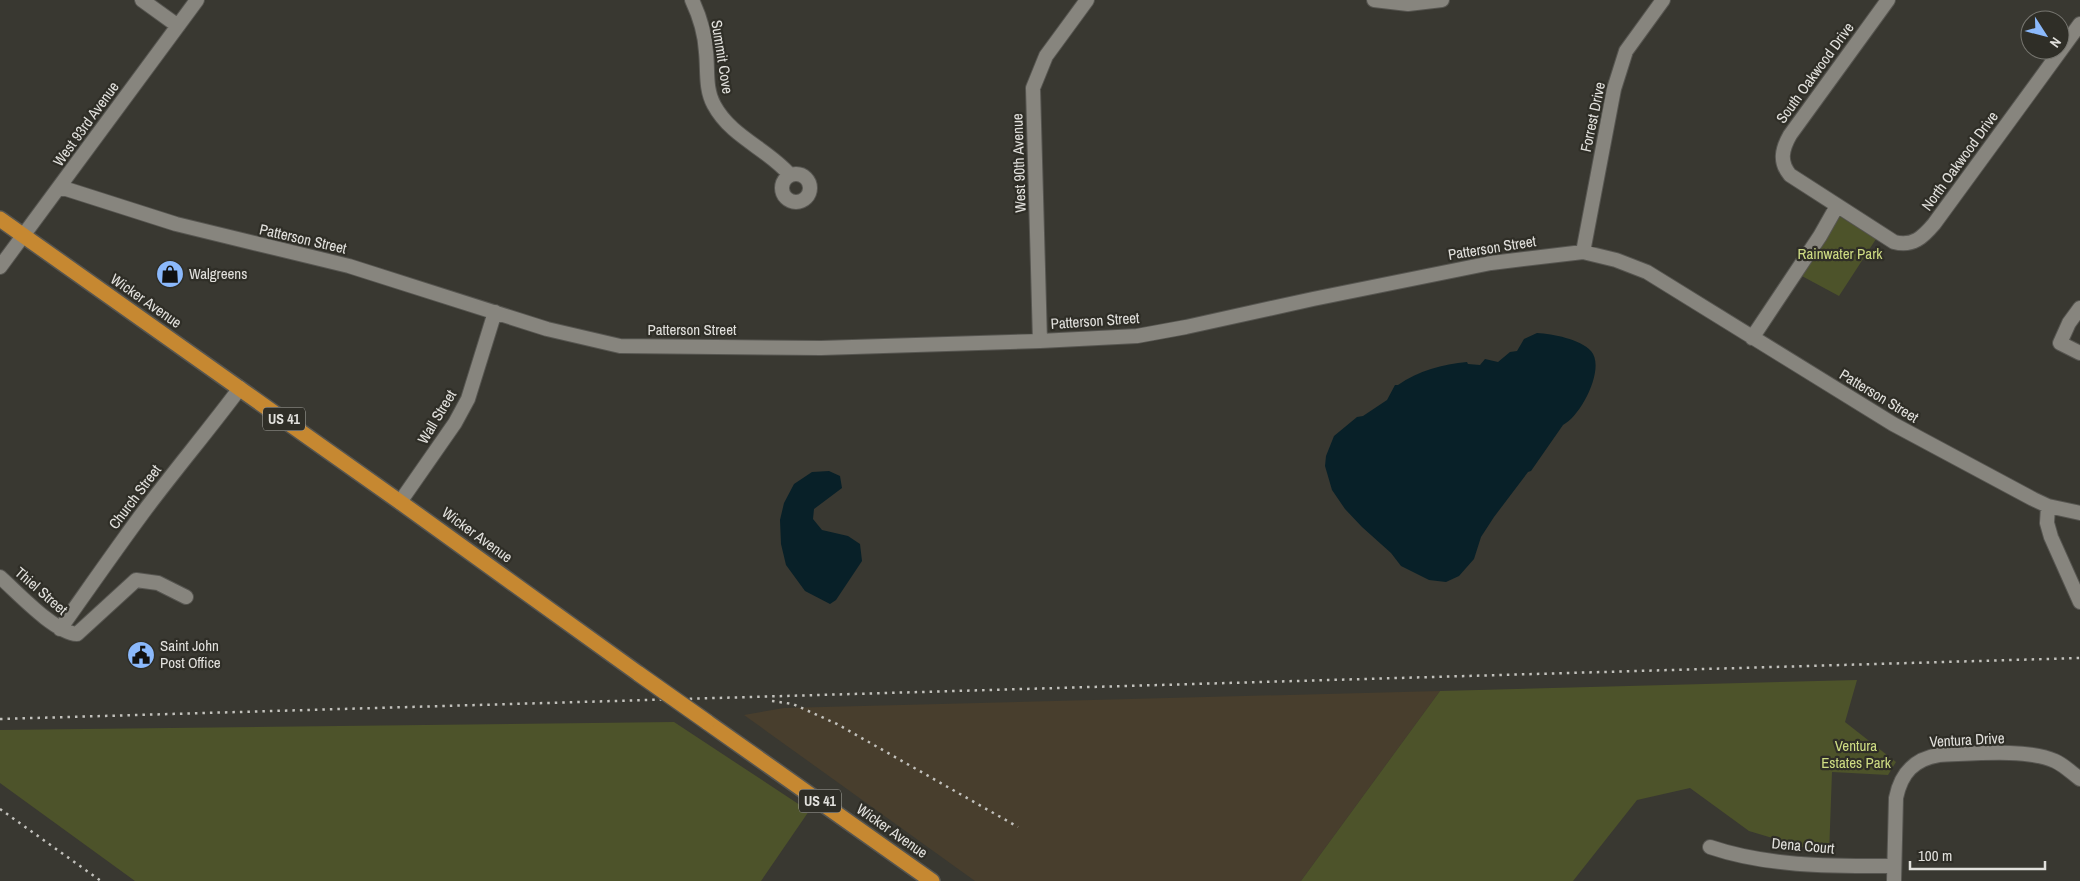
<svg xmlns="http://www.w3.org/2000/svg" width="2080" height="881" font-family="'Archivo Narrow',sans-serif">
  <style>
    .industrial { fill: #483e2d }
    .green { fill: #4d532a }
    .water { fill: #082028 }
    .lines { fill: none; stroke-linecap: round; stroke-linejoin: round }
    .minor-casing { stroke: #565550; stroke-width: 16 }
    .highway-casing { stroke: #565550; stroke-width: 18 }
    .minor { stroke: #87857e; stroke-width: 14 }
    .highway { stroke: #c68831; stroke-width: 15 }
    .rail { stroke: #c2c1bc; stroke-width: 2.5; stroke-dasharray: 2.5 5; stroke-linecap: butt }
    .highway-bridge-casing { stroke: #565550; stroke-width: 18; stroke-linecap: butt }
    .highway-bridge { stroke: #c68831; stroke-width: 15 }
    .labels { text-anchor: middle; stroke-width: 4.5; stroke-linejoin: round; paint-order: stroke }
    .shield { fill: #2f2e27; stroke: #acaba6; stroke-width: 1 }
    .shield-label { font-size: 14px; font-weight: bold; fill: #e2e1dd }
    .street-label { font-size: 15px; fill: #e2e1dd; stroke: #2f2e27 }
    .park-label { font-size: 15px; fill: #cedc83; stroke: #2f2e27 }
    .poi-label { font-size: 15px; fill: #e2e1dd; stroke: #2f2e27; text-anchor: start }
  </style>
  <rect width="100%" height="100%" fill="#393831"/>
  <path class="industrial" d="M 1440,691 L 1301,881 L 975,881 L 744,715 L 784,708 Z"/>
  <path class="green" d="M 1839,216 L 1876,239 L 1839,296 L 1800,275 Z
    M 1857,680 L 1845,722 L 1896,762 L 1888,775 L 1832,772 L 1829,855 L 1749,831 L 1690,788 L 1637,800 L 1573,881 L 1301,881 L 1440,691 Z
    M 674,722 L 809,811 L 761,881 L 135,881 L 0,783 L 0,730 Z"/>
  <path class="water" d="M 1537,333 C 1553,334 1580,339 1591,351 C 1606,368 1581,416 1563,425 L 1531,471 L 1528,472 L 1494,517 L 1481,537 L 1474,559 L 1459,576 L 1446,582 L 1429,580 L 1401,566 L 1391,553 L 1362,527 L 1345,509 L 1332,490 L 1325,466 L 1326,456 L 1334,436 L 1357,417 L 1363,416 L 1387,400 L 1395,385 L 1398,385 C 1418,371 1443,364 1467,362 L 1468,364 L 1480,365 L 1485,359 L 1498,362 L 1510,352 L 1517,351 L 1524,339 Z
    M 829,471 L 840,476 L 842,488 L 814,509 L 813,519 L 822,530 L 848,536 L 860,544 L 862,561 L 836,600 L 830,604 L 805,591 L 786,565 L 781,544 L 780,520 L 784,503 L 794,484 L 812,472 Z"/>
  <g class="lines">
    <g class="minor-casing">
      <path id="minor" d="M 142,0 L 178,26
        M 692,0 C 700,17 705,33 706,52 C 708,70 705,89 714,105 C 731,137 768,149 790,175
        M 1374,0 L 1408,4 L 1442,0
        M 1888,0 L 1790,135 C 1782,149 1779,162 1790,175 L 1894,242 C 1913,247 1923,237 1934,224 L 2080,24
        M782 188a14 14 0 1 1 28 0a14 14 0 1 1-28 0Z
        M 60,187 L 176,224 L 349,266 L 547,329 L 620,346 L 821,348 L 1040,341 L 1137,336 L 1186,327 L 1313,299 L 1491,263 L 1583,252 L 1616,260 L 1647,272 L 1893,424 L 2033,499 L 2048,506 L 2080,513
        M 1583,252 L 1614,89 L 1626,51 L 1663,0
        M 0,267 L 197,0
        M 2080,308 L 2069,323 L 2060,343 L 2080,353
        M 1752,338 L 1820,236 L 1837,206
        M 1040,341 L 1033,88 L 1046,56 L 1087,0
        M 400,502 L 455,423 L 468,399 L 495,312
        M 2048,506 L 2047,523 L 2051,537 L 2080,602
        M 0,577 C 18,593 55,633 77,634 L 136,580 L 158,583 L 186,597
        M 60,629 C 87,591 114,552 142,514 C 174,471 208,431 240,388
        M 1710,847 C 1769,867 1832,866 1894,866
        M 1894,881 L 1896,798 C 1901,773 1914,759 1939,755 C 1971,754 2026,748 2055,761 C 2064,765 2072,773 2080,779"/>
    </g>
    <g class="highway-casing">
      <path id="highway" d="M 0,219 L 400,502 L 639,674
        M 707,722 L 932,881"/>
    </g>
    <use href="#minor" class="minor"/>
    <use href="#highway" class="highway"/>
    <path class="rail" d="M 772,701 L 793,704 L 837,724 L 1018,827
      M 0,719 L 2080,658
      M 0,809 L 101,881"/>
    <g class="highway-bridge-casing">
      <path id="highway-bridge" d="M 639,674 L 707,722"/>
    </g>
    <use href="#highway-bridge" class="highway-bridge"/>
  </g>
  <defs>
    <g id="shop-disc" transform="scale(1.4375)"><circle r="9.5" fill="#8bb9fc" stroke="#2f2e27"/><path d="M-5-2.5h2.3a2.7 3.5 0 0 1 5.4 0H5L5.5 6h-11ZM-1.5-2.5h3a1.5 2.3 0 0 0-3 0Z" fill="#111"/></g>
    <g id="civic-disc" transform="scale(1.4375)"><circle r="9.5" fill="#8bb9fc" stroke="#2f2e27"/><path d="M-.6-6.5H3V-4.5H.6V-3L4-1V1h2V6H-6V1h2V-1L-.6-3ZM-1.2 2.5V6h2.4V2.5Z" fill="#111"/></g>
  </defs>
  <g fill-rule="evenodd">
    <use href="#shop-disc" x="170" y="274"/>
    <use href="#civic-disc" x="141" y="655"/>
  </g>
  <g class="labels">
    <g class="shield">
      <rect x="263" y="407.5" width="42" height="23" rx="4"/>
      <rect x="799" y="789.5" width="42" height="23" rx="4"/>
    </g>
    <g class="shield-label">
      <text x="284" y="424">US 41</text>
      <text x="820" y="806">US 41</text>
    </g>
    <g class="street-label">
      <text transform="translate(722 57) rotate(81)" y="5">Summit Cove</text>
      <text transform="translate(1815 73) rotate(-54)" y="5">South Oakwood Drive</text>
      <text transform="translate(1593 117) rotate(-78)" y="5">Forrest Drive</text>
      <text transform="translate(86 124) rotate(-54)" y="5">West 93rd Avenue</text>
      <text transform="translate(1960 161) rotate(-54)" y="5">North Oakwood Drive</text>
      <text transform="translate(1019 163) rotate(-92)" y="5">West 90th Avenue</text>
      <text transform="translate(303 239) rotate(13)" y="5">Patterson Street</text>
      <text transform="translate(1492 248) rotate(-9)" y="5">Patterson Street</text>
      <text transform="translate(146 301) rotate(35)" y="5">Wicker Avenue</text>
      <text transform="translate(1095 321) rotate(-4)" y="5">Patterson Street</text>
      <text x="692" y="335">Patterson Street</text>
      <text transform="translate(1879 396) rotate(31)" y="5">Patterson Street</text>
      <text transform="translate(437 417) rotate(-59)" y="5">Wall Street</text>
      <text transform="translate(135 497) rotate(-53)" y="5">Church Street</text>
      <text transform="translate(477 535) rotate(36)" y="5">Wicker Avenue</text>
      <text transform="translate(41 591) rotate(41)" y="5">Thiel Street</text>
      <text transform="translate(1967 740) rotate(-3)" y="5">Ventura Drive</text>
      <text transform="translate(892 831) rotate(35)" y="5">Wicker Avenue</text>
      <text transform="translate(1803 846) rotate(5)" y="5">Dena Court</text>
    </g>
    <g class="park-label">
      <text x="1840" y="259">Rainwater Park</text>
      <text x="1856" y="751">Ventura<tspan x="1856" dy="17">Estates Park</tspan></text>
    </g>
    <g class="poi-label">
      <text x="189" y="279">Walgreens</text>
      <text x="160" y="651">Saint John<tspan x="160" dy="17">Post Office</tspan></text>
    </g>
  </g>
  <g transform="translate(2045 35) rotate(126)"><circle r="24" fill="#2f2e27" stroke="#777670"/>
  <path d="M0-4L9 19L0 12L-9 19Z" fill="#8bb9fc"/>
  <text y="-8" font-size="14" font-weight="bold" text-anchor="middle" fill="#e2e1dd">N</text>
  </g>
  <path d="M1910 861v8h135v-8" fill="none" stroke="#e2e1dd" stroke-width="2.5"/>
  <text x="1918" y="861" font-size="15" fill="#e2e1dd" stroke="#2f2e27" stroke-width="4" paint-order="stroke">100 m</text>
</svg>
